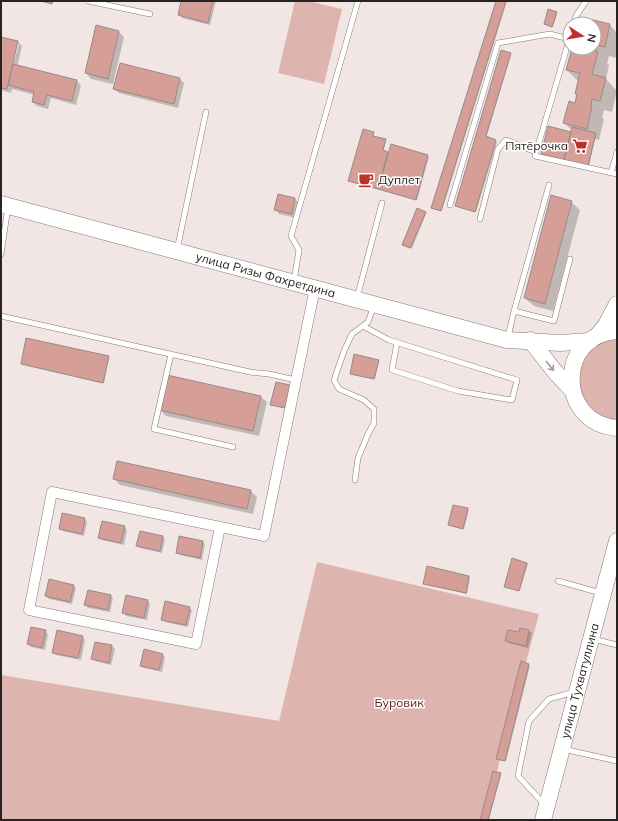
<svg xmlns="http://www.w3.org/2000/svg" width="618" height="821" font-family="Mulish,sans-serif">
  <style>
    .green { fill: #deb4ae }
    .shadow { fill: #0003; fill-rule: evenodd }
    .building { fill: #d59e97; stroke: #968b89 }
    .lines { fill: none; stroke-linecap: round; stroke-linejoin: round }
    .lane-casing { stroke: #847977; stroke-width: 6 }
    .street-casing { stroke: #847977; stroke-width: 11 }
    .primary-casing { stroke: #847977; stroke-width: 17 }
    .lane { stroke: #fff; stroke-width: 5 }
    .street { stroke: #fff; stroke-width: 10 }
    .primary { stroke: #fff; stroke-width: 16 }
    .oneway { stroke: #9e9c9c }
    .labels { text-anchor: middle; stroke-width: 3; stroke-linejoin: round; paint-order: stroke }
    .poi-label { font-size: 12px; fill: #282323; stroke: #fff; text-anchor: end }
    .street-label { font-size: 12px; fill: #282323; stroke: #fff }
    .park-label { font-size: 12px; fill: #5c1b16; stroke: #fff }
  </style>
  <rect width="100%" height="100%" fill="#f2e6e4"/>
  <path class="green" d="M 295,1 L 308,1 L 342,9 L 324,84 L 278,73 Z
    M 617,337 L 617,422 C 607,419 597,416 590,408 C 573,389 577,359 597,344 C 602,341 611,339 617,337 Z
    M 317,562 L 539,614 L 484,820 L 1,820 L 1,675 L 279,721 Z"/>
  <path class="shadow" d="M 182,1 L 216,1 L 210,25 L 182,18 L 179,15 Z
    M 497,1 L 507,1 L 442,210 L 433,207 Z
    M 556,13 L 557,14 L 553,27 L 546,25 Z
    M 586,19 L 610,25 L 617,33 L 617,56 L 616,58 L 609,56 L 607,64 L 609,65 L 606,79 L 617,91 L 612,112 L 604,110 L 602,118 L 604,119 L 599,140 L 595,139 L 589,166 L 542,154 L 572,134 L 573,131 L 564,123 L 576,104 L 578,95 L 576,94 L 579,82 L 567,70 L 573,48 L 594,48 L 594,24 L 585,24 Z
    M 119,32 L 124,37 L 113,84 L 91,79 L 86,73 Z
    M 1,38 L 18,42 L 22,46 L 17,67 L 77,81 L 81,86 L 76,105 L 51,98 L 48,109 L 37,106 L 33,102 L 35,95 L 12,89 L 11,93 L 1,90 ZM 17,44 L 19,44 L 12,69 L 10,69 Z
    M 510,54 L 511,55 L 486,138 L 497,142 L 476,212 L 456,206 Z
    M 180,79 L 184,83 L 178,108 L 119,93 L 114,89 Z
    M 373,133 L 374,137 L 386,141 L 383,152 L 389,153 L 391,145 L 429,157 L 417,200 L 350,181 Z
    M 278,195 L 295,199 L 299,203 L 296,218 L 279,214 L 275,209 Z
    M 571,202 L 580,210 L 553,311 L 534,306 L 525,298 Z
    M 425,213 L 426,214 L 412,249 L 404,245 Z
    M 108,357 L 109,358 L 104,383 L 22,364 Z
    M 378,360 L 379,361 L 375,379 L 351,374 Z
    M 261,397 L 267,402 L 259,436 L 166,416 L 160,410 Z
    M 117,462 L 251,491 L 257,497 L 253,514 L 120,485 L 114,479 Z
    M 454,506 L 469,510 L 464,529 L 450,525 Z
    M 85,519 L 87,522 L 84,536 L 63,531 L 60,528 Z
    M 124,527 L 127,530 L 124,545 L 102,540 L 99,538 Z
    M 163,537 L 165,539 L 162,553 L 140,548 L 137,546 Z
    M 203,542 L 205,544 L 202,560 L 180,555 L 177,552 Z
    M 527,563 L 528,564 L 520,590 L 506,586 Z
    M 469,577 L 470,578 L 467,594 L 425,584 Z
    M 73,586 L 76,588 L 72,604 L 49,599 L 46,596 Z
    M 111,596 L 113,598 L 110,612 L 88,608 L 85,605 Z
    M 148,601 L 150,604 L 147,620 L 126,616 L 124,613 Z
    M 189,608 L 192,610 L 188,627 L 165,622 L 162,619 Z
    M 521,629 L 529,631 L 532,633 L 528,648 L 509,643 L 506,640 L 520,634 Z
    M 45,631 L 48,634 L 45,650 L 31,647 L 28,644 Z
    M 83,637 L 85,640 L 81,660 L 56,655 L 53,652 Z
    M 96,643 L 112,646 L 115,649 L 111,665 L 95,661 L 92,658 Z
    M 162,655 L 165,657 L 162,672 L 144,668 L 141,666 Z
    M 522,663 L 530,666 L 506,761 L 499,759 Z
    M 500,774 L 501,775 L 489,820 L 481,820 Z"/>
  <path class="building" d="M 41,1 L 53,1 L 52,4 Z
    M 181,1 L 213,1 L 208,23 L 178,15 Z
    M 496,1 L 506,1 L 441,211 L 431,208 Z
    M 548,9 L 557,12 L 552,27 L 544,24 Z
    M 585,18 L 610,24 L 605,47 L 597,45 L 596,52 L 598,52 L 592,74 L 606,78 L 600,101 L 592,99 L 591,106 L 592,106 L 587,129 L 563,123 L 569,101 L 575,103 L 577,94 L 575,94 L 580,73 L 566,70 L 572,48 L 594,48 L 594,24 L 584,24 Z
    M 96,25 L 119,31 L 108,79 L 85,73 Z
    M 1,37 L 18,41 L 7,89 L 1,88 Z
    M 501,50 L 511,53 L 486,136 L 496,140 L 475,212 L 455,206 Z
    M 120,63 L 180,78 L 174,104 L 113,89 Z
    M 13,64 L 77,80 L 72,101 L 47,95 L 44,105 L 32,102 L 34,92 L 8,85 Z
    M 548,126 L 571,132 L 564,160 L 541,154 Z
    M 572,127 L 596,133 L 588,166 L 564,160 Z
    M 363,129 L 374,132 L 373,136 L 386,139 L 383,150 L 388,152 L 378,189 L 348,181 Z
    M 391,144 L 428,155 L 416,200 L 378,189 Z
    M 278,194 L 295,198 L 292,214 L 274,210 Z
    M 551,195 L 572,201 L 545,304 L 524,298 Z
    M 417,208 L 426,212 L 410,248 L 402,245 Z
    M 26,338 L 109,356 L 103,383 L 21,364 Z
    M 354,354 L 379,360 L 374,379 L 350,374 Z
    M 167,375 L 261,396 L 253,431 L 159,410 Z
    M 276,382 L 290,385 L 285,408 L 270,405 Z
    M 117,461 L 251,490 L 247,509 L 113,479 Z
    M 453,505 L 468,508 L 463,529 L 448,525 Z
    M 62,513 L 85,518 L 82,534 L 59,529 Z
    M 102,521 L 125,526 L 121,543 L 98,538 Z
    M 140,531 L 163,536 L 160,551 L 136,546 Z
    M 179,536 L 203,541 L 200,558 L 176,553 Z
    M 512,558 L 527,563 L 519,591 L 504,587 Z
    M 427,566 L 469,576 L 466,593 L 423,584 Z
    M 49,579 L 74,585 L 70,602 L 45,596 Z
    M 88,590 L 111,595 L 108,610 L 84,605 Z
    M 126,595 L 148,600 L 144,618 L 122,613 Z
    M 165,601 L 190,607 L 186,625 L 161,620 Z
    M 31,627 L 46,630 L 42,648 L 27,644 Z
    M 520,628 L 529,630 L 526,646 L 505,641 L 508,630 L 519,632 Z
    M 57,630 L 83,636 L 78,658 L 52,653 Z
    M 95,642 L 112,645 L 109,663 L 91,659 Z
    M 144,649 L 163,654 L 159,670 L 140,666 Z
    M 521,661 L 529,664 L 505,761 L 496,759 Z
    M 493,771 L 501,773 L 488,820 L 480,820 Z"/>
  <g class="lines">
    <g class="lane-casing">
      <path id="lane" d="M 88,1 L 150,14
        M 574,24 L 576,16 L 586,1
        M 570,37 L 535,156 L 617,174
        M 611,173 L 617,152
        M 450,205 L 498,43 L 550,34 L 569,39
        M 480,219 L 498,149 L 506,140 L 536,152
        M 177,250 L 206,112
        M 1,254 L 8,207
        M 294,281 L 299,250 L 291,236 L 358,1
        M 357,298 L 382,203
        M 514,311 L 549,185
        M 1,316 L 250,372 L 269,374 L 296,380
        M 363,326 L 389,340 L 517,380 L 512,400 L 458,391 L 392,370 L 397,343
        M 508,337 L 514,311 L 554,321 L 570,259
        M 171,354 L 154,429 L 233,447
        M 355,480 L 358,458 L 368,434 L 374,423 L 374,409 L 364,400 L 339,389 L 334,380 L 344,351 L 352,334 L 368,322 L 374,305
        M 558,581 L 601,593
        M 593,639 L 617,645
        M 563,749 L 617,761
        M 544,804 L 518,776 L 529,721 L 549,699 L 574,692"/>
    </g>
    <g class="street-casing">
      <path id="street" d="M 220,527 L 196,644 L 29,610 L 52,492 L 264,536 L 315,288"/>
    </g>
    <g class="primary-casing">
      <g id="primary">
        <path id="s1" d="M 1,204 L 507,340 L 560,343 L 590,341"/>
        <path d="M 617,331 C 557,334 556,423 617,428"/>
        <path d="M 597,336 L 606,325 L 617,304"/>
        <path d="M 530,340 L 556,373 L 572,390"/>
        <path id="s2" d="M 543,820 L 617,541"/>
      </g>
    </g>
    <use href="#lane" class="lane"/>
    <use href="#street" class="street"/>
    <use href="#primary" class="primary"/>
  </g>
  <defs><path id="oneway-shaft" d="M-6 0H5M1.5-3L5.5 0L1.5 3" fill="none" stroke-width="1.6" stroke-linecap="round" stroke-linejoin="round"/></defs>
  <use class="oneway" href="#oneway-shaft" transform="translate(550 366) rotate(52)"/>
  <defs>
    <g id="supermarket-bare" transform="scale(1.2)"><path d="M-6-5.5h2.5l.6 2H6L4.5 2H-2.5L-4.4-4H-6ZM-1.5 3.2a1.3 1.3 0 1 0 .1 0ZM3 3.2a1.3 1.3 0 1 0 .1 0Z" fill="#be302a" stroke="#fff" stroke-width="2.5" paint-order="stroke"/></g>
    <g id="cafe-bare" transform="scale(1.2)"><path d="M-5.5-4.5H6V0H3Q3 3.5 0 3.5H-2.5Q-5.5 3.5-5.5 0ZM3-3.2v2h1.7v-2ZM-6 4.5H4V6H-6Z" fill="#be302a" stroke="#fff" stroke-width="2.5" paint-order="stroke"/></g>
  </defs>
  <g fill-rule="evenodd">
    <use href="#supermarket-bare" x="580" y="146"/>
    <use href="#cafe-bare" x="366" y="180"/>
  </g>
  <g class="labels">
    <g class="poi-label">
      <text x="568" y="150">Пятёрочка</text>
      <text x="378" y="184" text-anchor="start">Дуплет</text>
    </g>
    <g class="street-label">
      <text dy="4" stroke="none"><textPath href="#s1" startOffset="274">улица Ризы Фахретдина</textPath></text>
      <text dy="4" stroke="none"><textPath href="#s2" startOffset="144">улица Тухватуллина</textPath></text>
    </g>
    <g class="park-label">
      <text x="399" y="707">Буровик</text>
    </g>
  </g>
  <rect width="618" height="821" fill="none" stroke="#282323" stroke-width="4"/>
  <g transform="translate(582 36) rotate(102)"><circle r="19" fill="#ffffff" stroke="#a9a7a7"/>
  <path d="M0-3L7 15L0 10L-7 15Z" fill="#be302a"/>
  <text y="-6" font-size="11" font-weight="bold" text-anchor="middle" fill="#282323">N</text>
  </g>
</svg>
